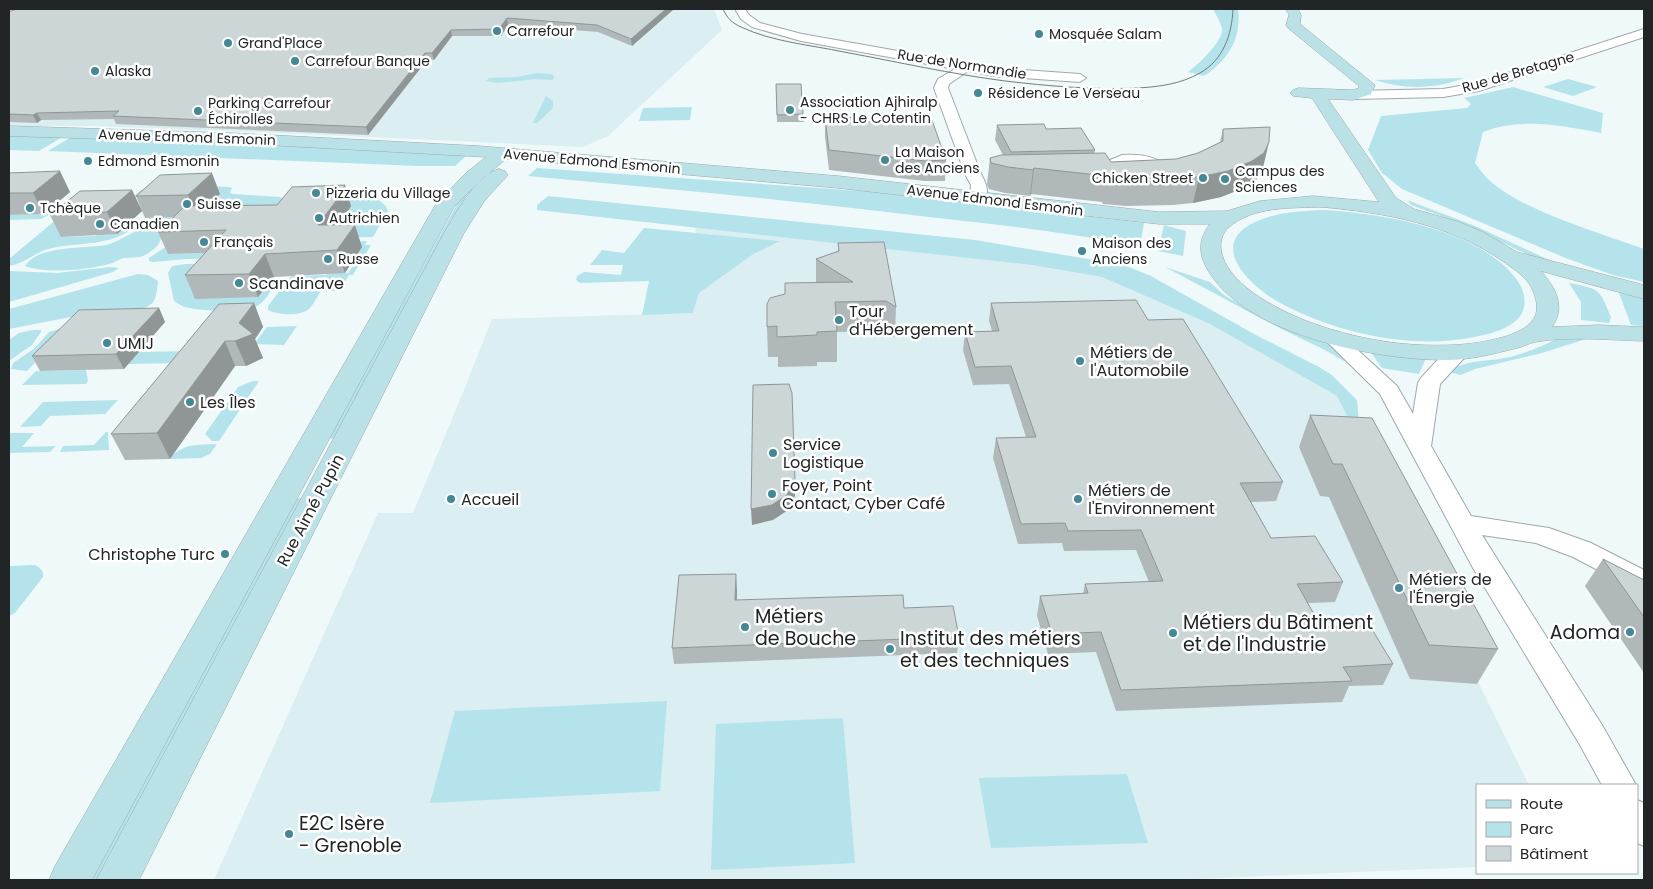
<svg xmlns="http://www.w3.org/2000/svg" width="1653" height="889" font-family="Poppins,sans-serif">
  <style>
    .built { fill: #dbeef1 }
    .green { fill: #b4e3ec }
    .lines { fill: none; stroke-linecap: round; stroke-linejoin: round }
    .street-casing { stroke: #9fa8a9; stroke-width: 2 }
    .secondary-casing { stroke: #9fa8a9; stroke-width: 1 }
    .street { fill: #fff; fill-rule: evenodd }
    .secondary { fill: #bae1e6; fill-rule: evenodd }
    .tram { stroke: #767c7d; stroke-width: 1 }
    .wall { fill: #b0b8b9 }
    .shaded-wall { fill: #909696 }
    .building { fill: #cdd6d7; stroke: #909696 }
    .poi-dot { fill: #438894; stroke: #fff; stroke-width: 2 }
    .labels { text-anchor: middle; stroke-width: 5; stroke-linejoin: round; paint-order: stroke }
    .far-poi-label { font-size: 14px; fill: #222526; stroke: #fff; text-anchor: start }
    .far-street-label { font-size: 14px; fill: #222526; stroke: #fff }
    .poi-label { font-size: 16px; fill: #222526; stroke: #fff; text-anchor: start }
    .street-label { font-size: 16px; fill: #222526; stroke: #fff }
    .near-poi-label { font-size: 19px; fill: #222526; stroke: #fff; text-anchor: start }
  </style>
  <rect width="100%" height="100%" fill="#eff9fa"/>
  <path class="built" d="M 9,9 L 714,9 L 722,30 L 608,136 L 583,147 L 305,134 L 93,126 L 9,126 Z
    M 695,227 L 1031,265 L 1102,277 L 1210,324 L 1337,396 L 1529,785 L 1477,785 L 1477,867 L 1170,880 L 214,880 L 378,513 L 413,513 L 464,390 L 492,319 L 693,313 L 699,293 L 752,255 L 779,241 L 696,233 Z"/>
  <path class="green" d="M 1213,9 L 1238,9 C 1242,38 1228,60 1204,76 L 1188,72 C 1197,65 1224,41 1222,28 C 1220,21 1216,15 1213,9 Z
    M 537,73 L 551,74 L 554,76 L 553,80 L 534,79 L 498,83 L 486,81 L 489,78 L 517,77 Z
    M 1464,78 C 1435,89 1405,90 1375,80 Z
    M 1568,79 L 1597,87 L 1573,96 L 1543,87 Z
    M 1513,87 L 1603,113 L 1601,133 C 1564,126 1519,117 1483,132 L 1475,163 C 1479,168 1483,174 1487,178 C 1519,210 1601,233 1644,249 L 1644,282 L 1613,275 L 1568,259 L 1402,189 L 1382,173 L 1368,150 L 1381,116 L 1467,108 L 1471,104 L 1464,98 Z
    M 546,96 L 553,101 L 553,108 L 537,123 L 533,123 Z
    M 692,107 L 690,120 L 639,121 L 643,108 Z
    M 9,135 L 64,136 L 39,151 L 9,150 Z
    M 73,136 L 224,142 L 467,155 L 455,166 L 418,166 L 48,151 Z
    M 537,168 L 875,192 L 1144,223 L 1140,247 C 1068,232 993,224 920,216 C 790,200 659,188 528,176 Z
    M 163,184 L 229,187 L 232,188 L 230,193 L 234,194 L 280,197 L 283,199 L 276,208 L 169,224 L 150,223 L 148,222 L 149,218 L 202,215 L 215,202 L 210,202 L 220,195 L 133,197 L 141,190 Z
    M 462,195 L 467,195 L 337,437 L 331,439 L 329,437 Z
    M 332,196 C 348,197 382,191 388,211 L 373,237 L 315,238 Z
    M 548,196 L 975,240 L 1124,265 L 1151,276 L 1254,334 L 1319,367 L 1332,375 L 1357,400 L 1359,423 L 1357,436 L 1337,396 L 1210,324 L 1102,277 L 1031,265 L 537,210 L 537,205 Z
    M 1407,200 L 1475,226 L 1569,269 L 1537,259 L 1465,225 L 1411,205 Z
    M 56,203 L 71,203 L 41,219 L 9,220 L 9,215 L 23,215 Z
    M 1323,210 C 1381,213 1485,230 1519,283 C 1525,293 1527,304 1521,315 C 1511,329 1490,334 1474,337 C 1411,350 1336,333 1280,303 C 1248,285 1204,242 1260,220 C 1280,212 1302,211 1323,210 Z
    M 64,213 L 62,237 L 95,236 L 132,220 L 136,219 L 137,225 C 111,248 80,241 48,249 C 34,253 24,264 9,266 L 9,259 Z
    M 1164,225 L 1186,231 L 1183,256 L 1158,251 Z
    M 149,227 L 163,228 C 162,242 158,248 145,255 C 138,259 131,257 123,258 C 118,260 113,263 109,264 C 88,270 45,274 25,266 C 38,245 84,249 106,245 C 121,241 133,230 149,227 Z
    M 644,228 L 780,241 L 752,255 L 699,293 L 693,313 L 642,315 L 649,281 L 580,283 L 576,280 L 577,276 L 584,272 L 621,275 L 623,265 L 590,265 L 602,250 L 624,253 Z
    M 367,241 L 365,245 L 371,245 L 353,275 L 349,275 L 339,291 L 321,291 C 318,296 314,303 310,308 C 301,317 278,315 268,310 L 268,306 L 291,276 L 326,275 L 328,272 L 348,273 L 359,257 L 295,243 Z
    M 164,248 L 174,248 L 169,254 L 203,253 L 206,250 L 234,258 L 187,259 L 153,262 L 149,261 L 149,258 Z
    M 243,263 L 259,296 L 273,278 L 277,280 C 273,288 264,304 255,307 C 242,313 199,311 185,307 C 181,306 178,303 174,301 L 168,273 L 172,266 L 186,264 Z
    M 110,267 L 119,268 L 113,272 L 9,302 L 9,271 L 57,273 Z
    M 1165,267 L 1210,282 L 1224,295 L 1246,308 L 1339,349 L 1359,365 C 1344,364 1334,354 1321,348 C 1268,324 1217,294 1165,267 Z
    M 138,274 L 148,275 L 158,281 C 156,302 155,306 134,311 L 81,315 L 9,329 L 9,309 Z
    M 1569,283 C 1600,289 1599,288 1611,317 L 1609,323 L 1581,320 L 1581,302 Z
    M 1619,293 L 1644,298 L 1644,326 L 1631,325 Z
    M 297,326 L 284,345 L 254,344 L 267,327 Z
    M 59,329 L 63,333 L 27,371 L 11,369 L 13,363 L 35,348 L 49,332 Z
    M 32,330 L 41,330 L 41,332 L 32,345 L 9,361 L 9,340 L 19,333 Z
    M 1561,337 L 1589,338 L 1542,353 L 1475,369 L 1461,375 L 1448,372 C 1465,359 1489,362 1510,357 C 1528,352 1545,345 1561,337 Z
    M 191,351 L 182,363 L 128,364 L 138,352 Z
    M 1370,351 L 1391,356 L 1426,358 L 1419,374 L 1382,368 Z
    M 86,370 L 88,381 L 86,384 L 22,385 L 36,371 Z
    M 253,381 L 259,381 L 219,441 L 212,441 L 205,434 L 238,387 Z
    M 118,400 L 105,414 L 50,416 L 41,426 L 20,427 L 43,402 Z
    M 106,432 L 108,432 L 109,450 L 60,452 L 63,446 L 94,445 Z
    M 9,433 L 34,433 L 22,447 L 56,446 L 50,452 L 9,453 Z
    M 217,444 L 210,454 L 201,458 L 170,459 C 181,443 199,445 217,444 Z
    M 298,498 L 303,498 L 303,500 L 99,880 L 87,880 L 295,499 Z
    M 35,565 C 41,568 44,571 43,577 L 15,613 L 9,616 L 9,566 Z
    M 667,701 L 660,791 L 430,803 L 455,711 Z
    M 843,718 L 855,863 L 711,870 L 716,724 Z
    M 1127,774 L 1148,843 L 991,848 L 979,778 Z"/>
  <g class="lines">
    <g class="street-casing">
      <path id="street" d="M 735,9 L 745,9 L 749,15 L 760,23 L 802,34 L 994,68 L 1080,74 L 1086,78 L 1080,82 L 994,76 L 968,71 L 949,84 L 948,88 L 981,174 C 986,183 990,192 984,202 L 972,202 L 970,198 L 971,185 L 965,174 L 934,88 L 938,79 L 955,69 L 801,41 L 752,27 L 741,19 Z
        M 1644,29 L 1644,37 L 1479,91 L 1443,97 L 1354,99 L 1347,95 L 1354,91 L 1443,89 L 1477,83 Z
        M 1122,155 C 1138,154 1159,155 1169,170 C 1164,189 1124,187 1111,178 C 1106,175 1104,171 1101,166 L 1103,163 ZM 1125,164 L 1142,165 L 1153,171 C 1143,178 1127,176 1118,168 Z
        M 1331,330 L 1338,332 L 1397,386 L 1413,414 L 1418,383 L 1421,378 C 1433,366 1447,344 1465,349 L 1469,353 L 1465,357 L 1440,384 L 1431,446 L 1471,516 L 1549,528 L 1591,543 L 1644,570 L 1644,592 L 1634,589 L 1573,557 L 1536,543 L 1482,535 L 1602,725 L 1636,785 L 1602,785 L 1580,745 L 1473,568 L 1380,394 L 1321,336 L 1324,332 Z
        M 1637,800 L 1644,803 L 1644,846 L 1637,843 Z"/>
    </g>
    <g class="secondary-casing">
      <path id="secondary" d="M 1286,9 L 1298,9 L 1301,15 L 1300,24 L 1375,85 L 1371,94 L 1354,100 L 1328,99 L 1396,198 L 1414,209 L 1459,222 L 1483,232 L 1517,252 L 1644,285 L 1644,299 L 1541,271 C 1556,288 1566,307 1552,327 L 1598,325 L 1644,327 L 1644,341 C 1608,340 1570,336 1535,342 C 1529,343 1523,347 1517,348 C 1493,354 1470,360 1446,360 C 1378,360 1256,337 1213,278 C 1200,260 1195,243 1210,224 L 1159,224 L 838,188 L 506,159 L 480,181 L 454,207 L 92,880 L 49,880 L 55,866 L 436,204 L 466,173 L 486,157 L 231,143 L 9,136 L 9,126 L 231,133 L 479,146 L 838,176 L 1159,212 L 1227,211 L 1260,201 L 1313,196 L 1379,202 L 1312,98 L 1293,96 L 1290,93 L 1293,90 L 1298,88 L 1353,90 L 1359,88 L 1359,86 L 1288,28 L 1286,25 L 1289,15 ZM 1322,207 C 1386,213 1450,224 1504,262 C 1515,270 1528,278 1533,291 C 1537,300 1539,312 1533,320 C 1522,336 1485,342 1467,344 C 1412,349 1355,340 1304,320 C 1275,308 1225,283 1221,249 C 1220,242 1222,234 1228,228 C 1252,206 1292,208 1322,207 Z
        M 499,169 L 505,171 L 508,175 L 485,200 L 464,233 L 139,880 L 96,880 L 444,233 C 455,214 476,175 499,169 Z"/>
    </g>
    <use href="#street" class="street"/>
    <use href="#secondary" class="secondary"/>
    <path class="tram" d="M 723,9 C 727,18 732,23 741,27 C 773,42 811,45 844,52 C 898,62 951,74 1005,81 C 1048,86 1093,90 1137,88 C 1158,87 1181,84 1200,73 C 1223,60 1232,35 1233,9"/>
  </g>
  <path class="wall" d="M 16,9 L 674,9 L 632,46 L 598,32 L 508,25 L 501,36 L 452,36 L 434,60 L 427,60 L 368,135 L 116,124 L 114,119 L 41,120 L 37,123 L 9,122 L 9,12 Z
    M 776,84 L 803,114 L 804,122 L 777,122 Z
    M 825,118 L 862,122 L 946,160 L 945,181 L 925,181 L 829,170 L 825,137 Z
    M 997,125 L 1046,129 L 1095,150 L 1094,154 L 1111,162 L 1176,159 L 1198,153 L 1220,142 L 1223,129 L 1263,168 L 1257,179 L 1246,187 L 1221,197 L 1193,203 L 1173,205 L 1126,206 L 1103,204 L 1102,202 L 1031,194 L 1030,196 L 1005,193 L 989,189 L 987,184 L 990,158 L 1003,155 L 995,140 Z
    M 9,173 L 70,192 L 44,214 L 9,215 Z
    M 132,190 L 142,211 L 117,234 L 61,237 L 50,215 Z
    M 220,194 L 208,206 L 351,206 L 348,211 L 349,214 L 341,225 L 362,247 L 345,273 L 274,277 L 258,297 L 195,299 L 185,275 L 205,253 L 168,254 L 158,232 L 173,217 L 145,218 L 136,196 Z
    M 838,243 L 896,307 L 895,337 L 885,331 L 837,332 L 837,362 L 817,362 L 817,366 L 778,367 L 778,357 L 768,357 L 767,327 L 785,294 L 816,282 L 816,259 L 838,251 Z
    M 254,303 L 263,327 L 255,339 L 263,358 L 246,366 L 235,366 L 170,459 L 125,460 L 111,434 Z
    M 991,303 L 1148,320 L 1283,482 L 1276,501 L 1251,502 L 1271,538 L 1343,582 L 1335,602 L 1308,603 L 1321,627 L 1393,664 L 1383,685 L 1349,686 L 1342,702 L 1116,711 L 1096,652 L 1048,654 L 1037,616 L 1040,596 L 1083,594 L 1085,584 L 1149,582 L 1136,550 L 1064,551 L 1062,543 L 1018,544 L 993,458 L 996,438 L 1026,437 L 1009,384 L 973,385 L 963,350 L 965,332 L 992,331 L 989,321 Z
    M 159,308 L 165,322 L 124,369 L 40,371 L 32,356 Z
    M 1310,415 L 1498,649 L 1477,684 L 1410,679 L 1329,497 L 1320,496 L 1299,447 Z
    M 1603,559 L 1644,580 L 1644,673 L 1585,586 Z
    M 737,590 L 737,600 L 904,608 L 959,637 L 957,653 L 674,664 L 672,648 Z"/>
  <path class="shaded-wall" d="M 666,9 L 674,9 L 632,46 L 631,39 Z
    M 507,18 L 508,25 L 501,36 L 499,29 Z
    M 451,30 L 452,36 L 434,60 L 432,53 Z
    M 425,53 L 427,60 L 368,135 L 366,127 Z
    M 37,113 L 41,120 L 37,123 L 33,115 Z
    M 1269,142 L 1263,168 L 1257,179 L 1246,187 L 1221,197 L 1193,203 L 1199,177 Z
    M 1034,168 L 1031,194 L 1030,196 L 1033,170 Z
    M 60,171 L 70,192 L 44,214 L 33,193 Z
    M 212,173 L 220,194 L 197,217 L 188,195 Z
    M 345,185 L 351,206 L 348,211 L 349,214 L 325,248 L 318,225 Z
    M 132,190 L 142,211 L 117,234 L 107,212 Z
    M 355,225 L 362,247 L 345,273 L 337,250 Z
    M 265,254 L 274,277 L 258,297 L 249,274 Z
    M 254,303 L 263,327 L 255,339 L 263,358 L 246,366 L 235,341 L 239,323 Z
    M 159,308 L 165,322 L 124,369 L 116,354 Z
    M 225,341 L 235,366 L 170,459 L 157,433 Z
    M 795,481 L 795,496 L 788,510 L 773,520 L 752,525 L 751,509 Z
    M 736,574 L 737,590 L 736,616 L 735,600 Z"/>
  <path class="building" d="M 16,9 L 666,9 L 631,39 L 597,25 L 507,18 L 499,29 L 451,30 L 432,53 L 425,53 L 366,127 L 113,116 L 119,111 L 37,113 L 33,115 L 9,114 L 9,12 Z
    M 776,84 L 801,84 L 803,114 L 777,115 Z
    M 862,117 L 862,122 L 932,120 L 946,160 L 926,161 L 829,150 L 825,118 Z
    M 1044,124 L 1046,129 L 1081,128 L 1095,150 L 1011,152 L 997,125 Z
    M 1270,127 L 1269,142 L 1264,153 L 1252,161 L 1228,171 L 1199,177 L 1179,178 L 1131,180 L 1107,177 L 1107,176 L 1034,168 L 1033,170 L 1008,167 L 991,163 L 990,158 L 1001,155 L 1105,153 L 1111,162 L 1176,159 L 1198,153 L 1223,141 L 1223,129 Z
    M 60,171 L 33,193 L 9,193 L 9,173 Z
    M 212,173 L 188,195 L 136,196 L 160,175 Z
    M 345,185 L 339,193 L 342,193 L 318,225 L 355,225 L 337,250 L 265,254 L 249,274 L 185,275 L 226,230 L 158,232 L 185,206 L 277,205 L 292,187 Z
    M 132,190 L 107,212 L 50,215 L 80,191 Z
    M 884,242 L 896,307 L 886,301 L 835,302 L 837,331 L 817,332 L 817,335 L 777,337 L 777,326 L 767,327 L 767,304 L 770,298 L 785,294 L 785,283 L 853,282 L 816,259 L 839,251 L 838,243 Z
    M 1136,300 L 1148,320 L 1183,319 L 1283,482 L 1240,483 L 1271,538 L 1315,536 L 1343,582 L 1297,584 L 1321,627 L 1370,626 L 1393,664 L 1343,667 L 1352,681 L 1121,690 L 1101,632 L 1052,634 L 1040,596 L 1088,593 L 1085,584 L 1163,581 L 1141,530 L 1068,531 L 1065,523 L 1021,524 L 996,438 L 1036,437 L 1011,366 L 975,367 L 965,332 L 999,331 L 991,303 Z
    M 254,303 L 239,323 L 253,334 L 235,341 L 225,341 L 157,433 L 111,434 L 219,304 Z
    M 159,308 L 116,354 L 32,356 L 79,310 Z
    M 789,384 L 792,393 L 795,481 L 787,495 L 772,505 L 751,509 L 753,385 Z
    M 1310,415 L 1372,418 L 1498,649 L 1429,645 L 1342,464 L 1333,464 Z
    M 1603,559 L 1644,580 L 1644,617 Z
    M 736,574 L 735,600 L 903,595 L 904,608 L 953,606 L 959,637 L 672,648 L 679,575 Z"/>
  <g class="poi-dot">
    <circle cx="497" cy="31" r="5"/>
    <circle cx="1039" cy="34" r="5"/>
    <circle cx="228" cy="43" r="5"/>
    <circle cx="295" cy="61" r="5"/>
    <circle cx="95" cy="71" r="5"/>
    <circle cx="978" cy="93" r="5"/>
    <circle cx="790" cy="110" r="5"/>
    <circle cx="198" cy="111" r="5"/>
    <circle cx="885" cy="160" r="5"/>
    <circle cx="88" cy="161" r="5"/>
    <circle cx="1203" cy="178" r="5"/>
    <circle cx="1225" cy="179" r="5"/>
    <circle cx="316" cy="193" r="5"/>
    <circle cx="187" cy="204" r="5"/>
    <circle cx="30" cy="208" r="5"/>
    <circle cx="319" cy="218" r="5"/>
    <circle cx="100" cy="224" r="5"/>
    <circle cx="204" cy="242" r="5"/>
    <circle cx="1082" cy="251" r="5"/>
    <circle cx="328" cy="259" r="5"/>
    <circle cx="239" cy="283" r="5"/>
    <circle cx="839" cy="320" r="5"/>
    <circle cx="107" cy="343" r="5"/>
    <circle cx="1080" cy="361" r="5"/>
    <circle cx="190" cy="402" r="5"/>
    <circle cx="773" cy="453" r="5"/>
    <circle cx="772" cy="494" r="5"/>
    <circle cx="451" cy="499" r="5"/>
    <circle cx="1078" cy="499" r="5"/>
    <circle cx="225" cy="554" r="5"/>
    <circle cx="1399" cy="588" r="5"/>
    <circle cx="745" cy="627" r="5"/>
    <circle cx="1630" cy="632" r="5"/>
    <circle cx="1173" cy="633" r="5"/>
    <circle cx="890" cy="649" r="5"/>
    <circle cx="289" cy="834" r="5"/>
  </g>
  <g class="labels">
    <g class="far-poi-label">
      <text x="507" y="36">Carrefour</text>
      <text x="1049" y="39">Mosquée Salam</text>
      <text x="238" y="48">Grand'Place</text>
      <text x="305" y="66">Carrefour Banque</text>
      <text x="105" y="76">Alaska</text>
      <text x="988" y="98">Résidence Le Verseau</text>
      <text x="800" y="107">Association Ajhiralp<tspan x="800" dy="16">- CHRS Le Cotentin</tspan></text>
      <text x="208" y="108">Parking Carrefour<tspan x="208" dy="16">Échirolles</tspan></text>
      <text x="895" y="157">La Maison<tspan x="895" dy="16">des Anciens</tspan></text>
      <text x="98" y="166">Edmond Esmonin</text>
      <text x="1235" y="176">Campus des<tspan x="1235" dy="16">Sciences</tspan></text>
      <text x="1193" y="183" text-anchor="end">Chicken Street</text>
      <text x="326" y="198">Pizzeria du Village</text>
      <text x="197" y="209">Suisse</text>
      <text x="40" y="213">Tchèque</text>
      <text x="329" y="223">Autrichien</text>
      <text x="110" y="229">Canadien</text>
      <text x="214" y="247">Français</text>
      <text x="1092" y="248">Maison des<tspan x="1092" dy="16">Anciens</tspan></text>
      <text x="338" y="264">Russe</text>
    </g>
    <g class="far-street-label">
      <text transform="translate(962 64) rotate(9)" y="5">Rue de Normandie</text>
      <text transform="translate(1518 72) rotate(-16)" y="5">Rue de Bretagne</text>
      <text transform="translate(187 137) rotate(2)" y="5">Avenue Edmond Esmonin</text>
      <text transform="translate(592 161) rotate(5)" y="5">Avenue Edmond Esmonin</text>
      <text transform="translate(995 200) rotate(7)" y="5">Avenue Edmond Esmonin</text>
    </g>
    <g class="poi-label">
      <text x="249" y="289">Scandinave</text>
      <text x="849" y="317">Tour<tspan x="849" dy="18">d'Hébergement</tspan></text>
      <text x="117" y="349">UMIJ</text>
      <text x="1090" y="358">Métiers de<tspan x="1090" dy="18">l'Automobile</tspan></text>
      <text x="200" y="408">Les Îles</text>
      <text x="783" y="450">Service<tspan x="783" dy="18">Logistique</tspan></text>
      <text x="782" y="491">Foyer, Point<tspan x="782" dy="18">Contact, Cyber Café</tspan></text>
      <text x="1088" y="496">Métiers de<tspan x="1088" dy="18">l'Environnement</tspan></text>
      <text x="461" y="505">Accueil</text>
      <text x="215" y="560" text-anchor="end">Christophe Turc</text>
      <text x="1409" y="585">Métiers de<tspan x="1409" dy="18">l'Énergie</tspan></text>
    </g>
    <g class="street-label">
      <text transform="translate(310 510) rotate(-62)" y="6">Rue Aimé Pupin</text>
    </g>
    <g class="near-poi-label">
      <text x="755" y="623">Métiers<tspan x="755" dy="22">de Bouche</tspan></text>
      <text x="1183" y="629">Métiers du Bâtiment<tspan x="1183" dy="22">et de l'Industrie</tspan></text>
      <text x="1620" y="639" text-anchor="end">Adoma</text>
      <text x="900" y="645">Institut des métiers<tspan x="900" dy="22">et des techniques</tspan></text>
      <text x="299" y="830">E2C Isère<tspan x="299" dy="22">- Grenoble</tspan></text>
    </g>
  </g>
  <rect width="1653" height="889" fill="none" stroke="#222526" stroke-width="20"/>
  <rect x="1476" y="784" width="162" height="90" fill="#ffffff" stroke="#a7a8a8"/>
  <rect x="1486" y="800" width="25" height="8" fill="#bae1e6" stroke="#a7a8a8"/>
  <text x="1520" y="809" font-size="15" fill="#222526">Route</text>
  <rect x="1486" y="822" width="25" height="15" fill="#b4e3ec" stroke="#a7a8a8"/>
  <text x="1520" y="834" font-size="15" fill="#222526">Parc</text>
  <rect x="1486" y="846" width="25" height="15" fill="#cdd6d7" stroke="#a7a8a8"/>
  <text x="1520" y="859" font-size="15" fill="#222526">Bâtiment</text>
</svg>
